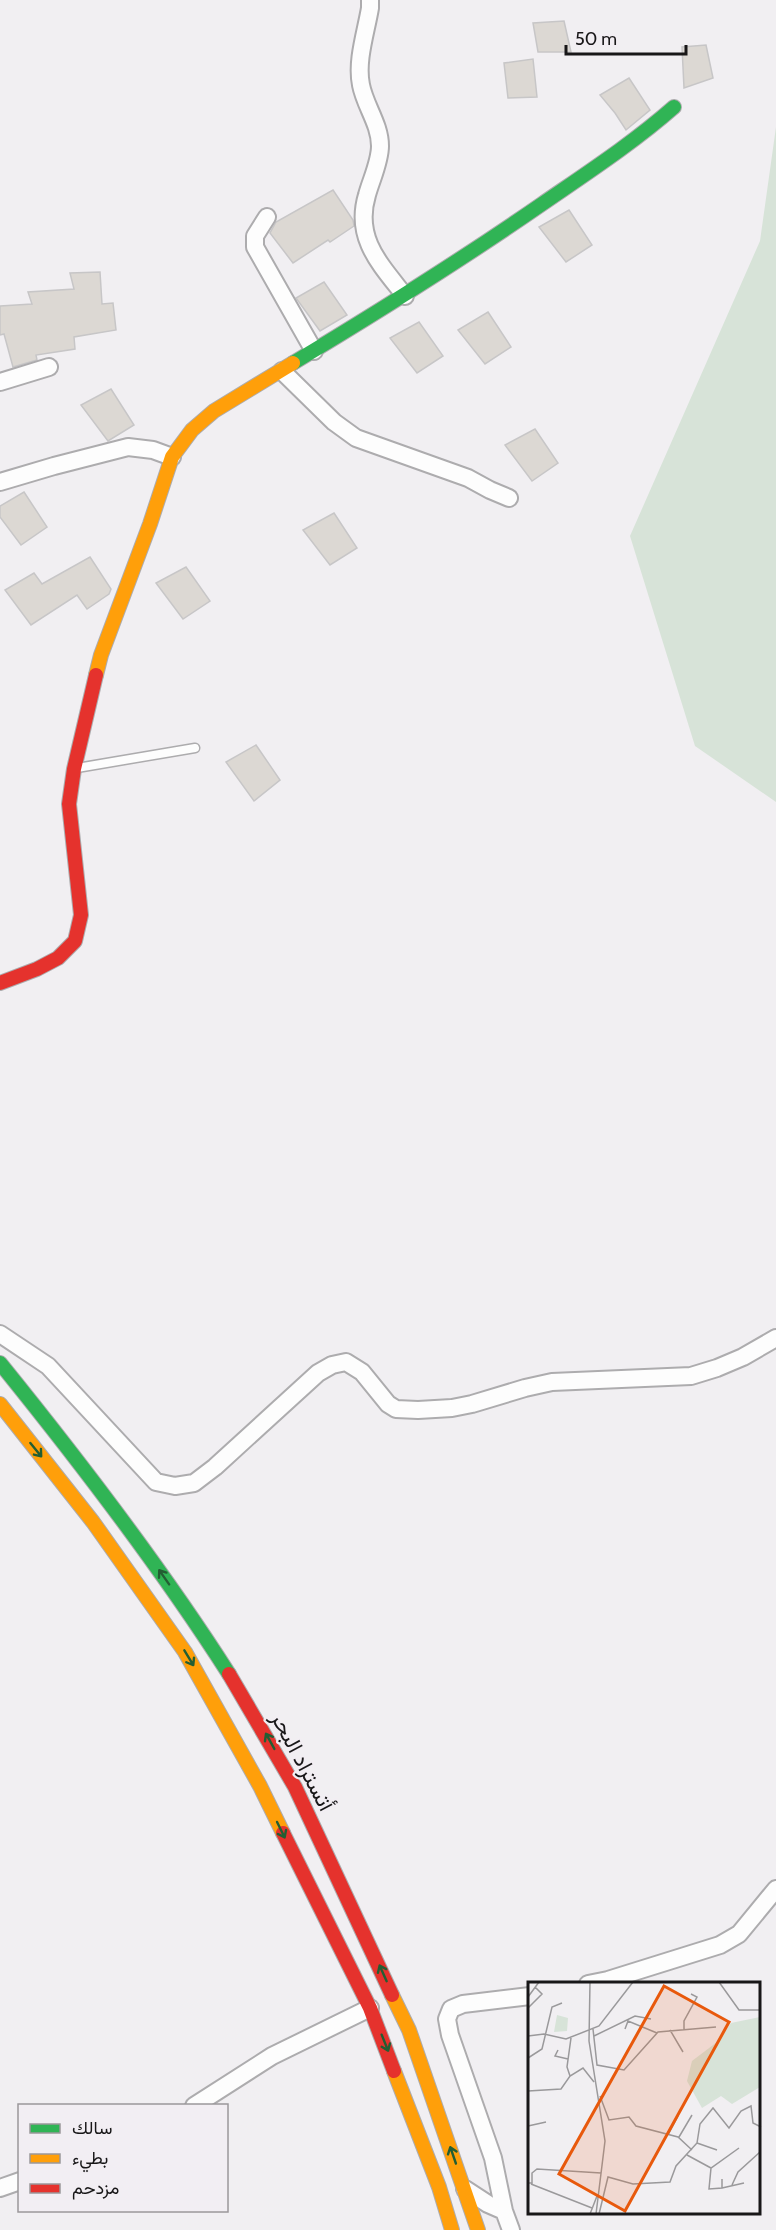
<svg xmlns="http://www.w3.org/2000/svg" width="776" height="2230" font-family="Cabin,Vazirmatn,sans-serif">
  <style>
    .green { fill: #d7e3d8 }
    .building { fill: #dcd8d3; stroke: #c7c6c7; stroke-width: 1.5 }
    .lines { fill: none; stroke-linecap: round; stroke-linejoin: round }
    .lane-casing { stroke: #adacae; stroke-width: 11 }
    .street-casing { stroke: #adacae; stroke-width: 20 }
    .fast-casing { stroke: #adacae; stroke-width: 16 }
    .slow-casing { stroke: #adacae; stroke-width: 16 }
    .jam-casing { stroke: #adacae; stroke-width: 16 }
    .lane { stroke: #fdfdfd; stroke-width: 8 }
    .street { stroke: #fdfdfd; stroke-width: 16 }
    .fast { stroke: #30b455; stroke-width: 14 }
    .slow { stroke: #ff9f0a; stroke-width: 14 }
    .jam { stroke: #e5322d; stroke-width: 14 }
    .oneway { stroke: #235e33 }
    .labels { text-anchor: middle; stroke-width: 4.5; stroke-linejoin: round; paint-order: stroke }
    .street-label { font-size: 22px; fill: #181718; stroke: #f2eef3 }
    .inset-road { fill: none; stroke: #9a999b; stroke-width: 1.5 }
    .view { fill: #e8590c; fill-opacity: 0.15; stroke: #e8590c; stroke-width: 3 }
    .inset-edge { fill: none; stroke: #181718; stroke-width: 3 }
  </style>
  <rect width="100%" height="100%" fill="#f1eff2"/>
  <path class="green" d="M 776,127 L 776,802 L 695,746 L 630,536 L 760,241 Z"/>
  <path class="building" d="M 564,21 L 571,52 L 538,52 L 533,23 Z
    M 706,45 L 713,78 L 684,88 L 682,47 Z
    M 533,59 L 537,97 L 508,98 L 504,63 Z
    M 629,78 L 650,110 L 626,130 L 615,113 L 600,95 Z
    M 333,190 L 353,220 L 354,226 L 330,242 L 328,240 L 293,263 L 270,233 L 276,222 Z
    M 569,210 L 592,245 L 566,262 L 539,227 Z
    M 100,272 L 102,304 L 113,303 L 116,330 L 74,337 L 75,349 L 36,355 L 37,360 L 13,367 L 4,334 L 0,335 L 0,306 L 32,304 L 28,292 L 74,289 L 70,273 Z
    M 324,282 L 347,315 L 320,331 L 296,298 Z
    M 488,312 L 511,347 L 485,364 L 458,330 Z
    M 419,322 L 443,356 L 417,373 L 390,338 Z
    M 111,389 L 134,425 L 108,441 L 81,405 Z
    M 535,429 L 558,463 L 532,481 L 505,445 Z
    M 24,492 L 47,527 L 21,545 L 0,517 L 0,506 Z
    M 334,513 L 357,548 L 330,565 L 303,530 Z
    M 90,557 L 111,589 L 109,594 L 87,609 L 77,595 L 31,625 L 5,590 L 34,573 L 42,584 Z
    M 186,567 L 210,601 L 183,619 L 156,583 Z
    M 256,745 L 280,780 L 254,801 L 226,762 Z"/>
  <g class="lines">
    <g class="lane-casing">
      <path id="lane" d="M 77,768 L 195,748"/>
    </g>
    <g class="street-casing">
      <path id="street" d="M 370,0 L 370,8 C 366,32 356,61 361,85 C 365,106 380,124 380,146 C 380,162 371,180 367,195 C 354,238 380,264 405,296
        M 267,217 L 255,236 L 255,247 L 314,351
        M 282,371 L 334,422 L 356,438 L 468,478 L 490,490 L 509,498
        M 0,382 L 49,367
        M 0,482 L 54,466 L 128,447 L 153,450 L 172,457
        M 0,1334 L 48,1366 L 156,1482 L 175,1486 L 194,1483 L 215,1467 L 318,1373 L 332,1365 L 346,1362 L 362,1372 L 388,1404 L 396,1409 L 418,1410 L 452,1408 L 472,1404 L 525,1388 L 552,1382 L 691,1376 L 717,1368 L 743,1357 L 776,1338
        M 588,1984 L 608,1980 L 720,1945 L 739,1934 L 776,1889
        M 194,2106 L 272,2056 L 370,2008
        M 0,2188 L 20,2181
        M 465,2189 L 488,2204 L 504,2211
        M 511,2230 L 504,2211 L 493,2158 L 450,2035 L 447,2019 L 451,2009 L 463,2004 L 530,1996"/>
    </g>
    <g class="fast-casing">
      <path id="fast" d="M 293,363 C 378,312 461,260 542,204 C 587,173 633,143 674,107
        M 0,1363 C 81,1463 160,1566 229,1674"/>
    </g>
    <g class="slow-casing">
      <path id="slow" d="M 96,675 L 101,655 L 150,524 L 172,457 L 192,430 L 214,411 L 293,363
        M 0,1404 L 93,1522 L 185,1652 L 260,1786 L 283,1833
        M 392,1995 L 409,2030 L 478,2230
        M 394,2071 L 439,2187 L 452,2230"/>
    </g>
    <g class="jam-casing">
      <path id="jam" d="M 0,983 L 37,969 L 58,958 L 75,941 L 81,915 L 69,804 L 74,769 L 96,675
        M 229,1674 L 295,1787 L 392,1995
        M 283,1833 L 370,2008 L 394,2071"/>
    </g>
    <use href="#lane" class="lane"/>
    <use href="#street" class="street"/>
    <use href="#fast" class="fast"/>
    <use href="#slow" class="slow"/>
    <use href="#jam" class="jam"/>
  </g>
  <defs><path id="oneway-shaft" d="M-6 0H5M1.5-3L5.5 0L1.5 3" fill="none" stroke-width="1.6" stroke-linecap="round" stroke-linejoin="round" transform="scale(1.5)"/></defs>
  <g class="oneway">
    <use href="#oneway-shaft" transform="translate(36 1450) rotate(51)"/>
    <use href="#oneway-shaft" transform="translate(164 1577) rotate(-125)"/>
    <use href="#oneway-shaft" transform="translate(189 1658) rotate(59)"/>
    <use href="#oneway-shaft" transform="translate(270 1741) rotate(-119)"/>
    <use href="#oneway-shaft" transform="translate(281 1830) rotate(64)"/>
    <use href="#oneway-shaft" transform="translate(383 1973) rotate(-114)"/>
    <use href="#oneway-shaft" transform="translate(385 2043) rotate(68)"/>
    <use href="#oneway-shaft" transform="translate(453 2155) rotate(-109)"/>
  </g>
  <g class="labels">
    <g class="street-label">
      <text transform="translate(303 1761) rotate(62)" y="8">أتستراد البحر</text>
    </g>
  </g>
  <g transform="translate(528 1982)">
    <rect width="232" height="232" fill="#f1eff2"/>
    <path d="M 29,33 L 40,36 L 39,49 L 26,50 ZM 232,35 L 232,105 L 204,122 L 193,114 L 174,126 L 159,99 L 164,79 L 189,60 L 203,41 Z" fill="#d7e3d8"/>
    <path class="inset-road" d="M 62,0 L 61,59 L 77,159 L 68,232M 191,0 L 211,28 L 233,28M 0,15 L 11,0M 0,26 L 14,12 L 7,5M 65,47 L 69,83 L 96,88 L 130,50 L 188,45M 97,47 L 100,39 L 129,51M 142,48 L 155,70M 156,48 L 156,39 L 169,15 L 163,12M 0,54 L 16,52 L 38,57 L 71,44 L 105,0M 66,54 L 107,34 L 123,37M 30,68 L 27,74 L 40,77M 0,76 L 14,67 L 24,25 L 34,21M 42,94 L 39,85 L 43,56M 0,109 L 33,107 L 42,94 L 55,86 L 66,100M 72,114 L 81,138 L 101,135 L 108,144 L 150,155 L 164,168M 0,144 L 18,140M 140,153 L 150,134M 151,155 L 164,133M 169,161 L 189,168M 159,173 L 183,186 L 211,166M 183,186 L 181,207 L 194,206 L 194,197M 0,201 L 4,201 L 4,191 L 9,187 L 73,191M 3,202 L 64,226M 204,203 L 210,190 L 232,170M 194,206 L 216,201M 62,232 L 69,214M 71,232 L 80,195 L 105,202 L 142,200 L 148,184 L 169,161 L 172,142 L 185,126 L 201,146 L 213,129 L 223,124 L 225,141 L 233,145"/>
    <path class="view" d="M 136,4 L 201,40 L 97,229 L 31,192 Z"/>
    <rect width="232" height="232" class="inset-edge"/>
  </g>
  <rect x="18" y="2104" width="210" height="108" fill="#f2eef3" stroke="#9b989b" stroke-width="1.5"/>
  <rect x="30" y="2124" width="30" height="9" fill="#30b455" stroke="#9b989b" stroke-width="1.5"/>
  <text x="72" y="2134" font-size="18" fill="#181718">سالك</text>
  <rect x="30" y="2154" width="30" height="9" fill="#ff9f0a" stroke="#9b989b" stroke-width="1.5"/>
  <text x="72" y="2164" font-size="18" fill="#181718">بطيء</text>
  <rect x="30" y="2184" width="30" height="9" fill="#e5322d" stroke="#9b989b" stroke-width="1.5"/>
  <text x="72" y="2194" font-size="18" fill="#181718">مزدحم</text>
  <path d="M566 45v9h120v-9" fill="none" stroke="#181718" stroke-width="3"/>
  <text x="575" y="45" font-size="18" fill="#181718" stroke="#f2eef3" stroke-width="4.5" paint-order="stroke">50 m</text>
</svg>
